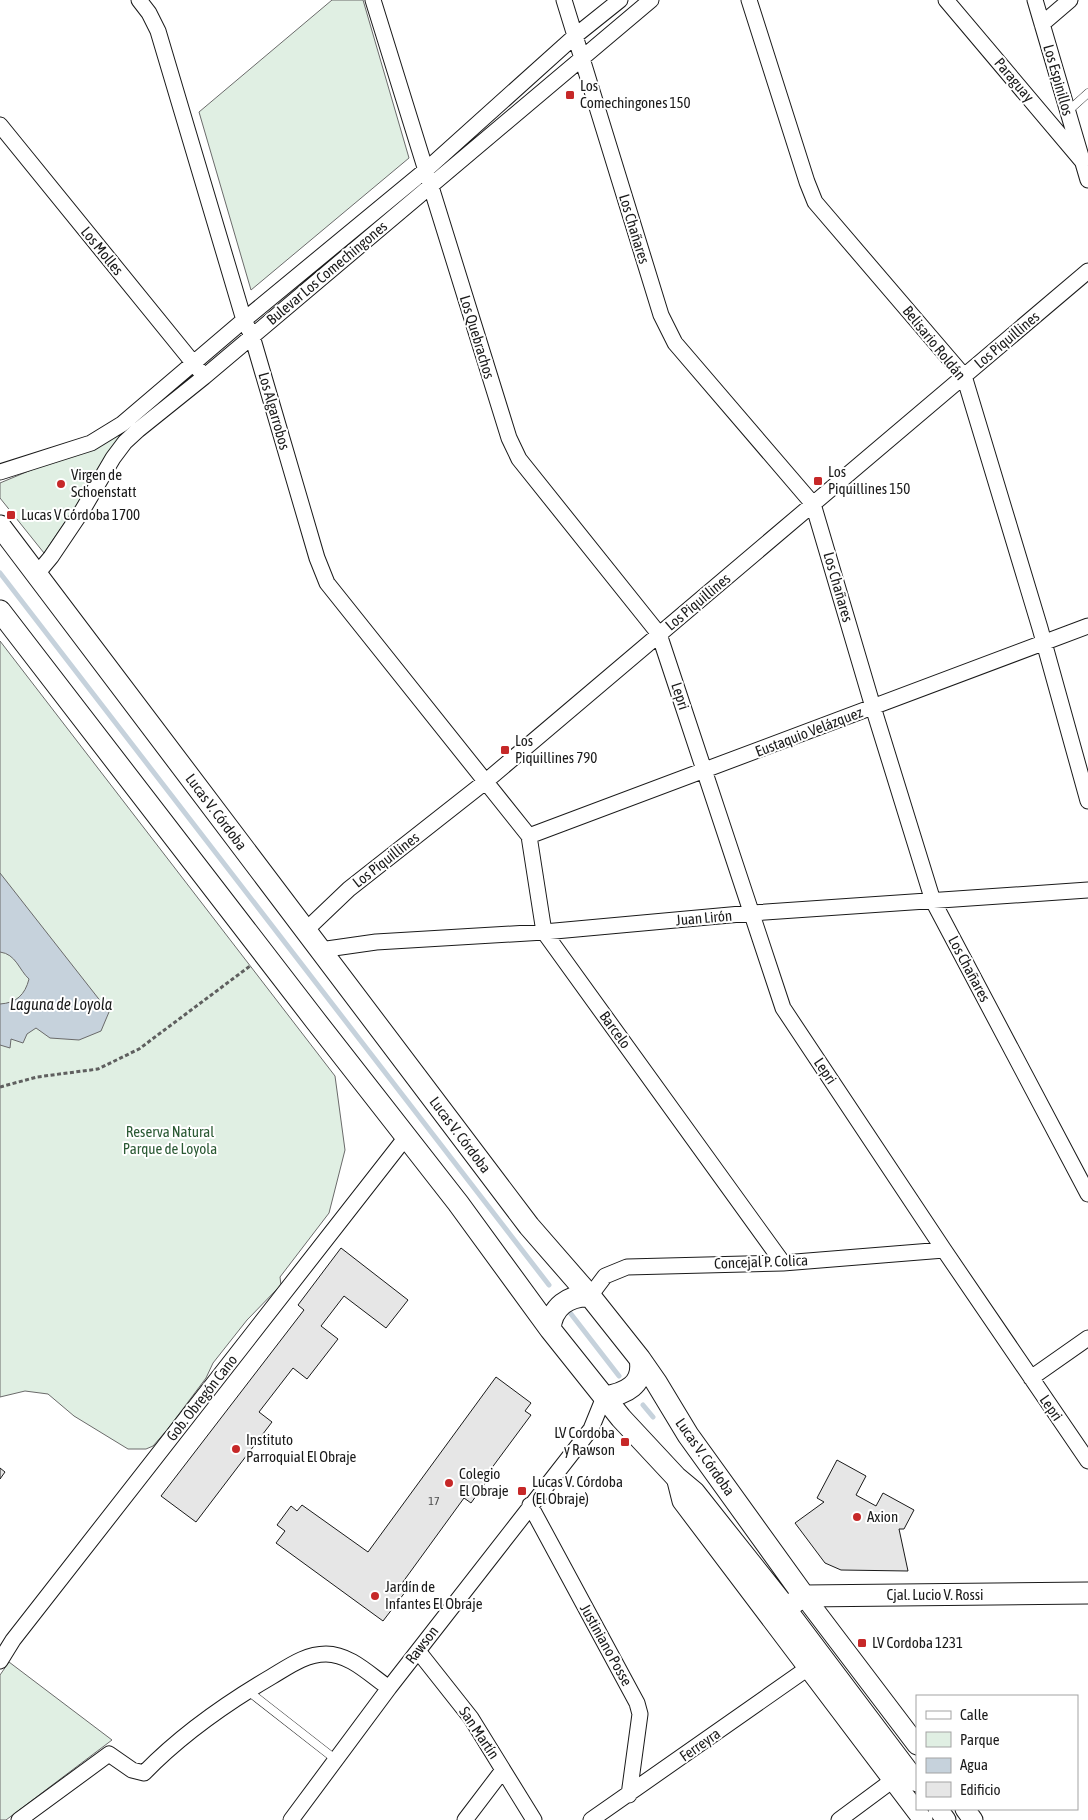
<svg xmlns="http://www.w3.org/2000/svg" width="1088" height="1820" font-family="'Asap Condensed',sans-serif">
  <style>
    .green { fill: #e0efe3; stroke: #6a6a6a }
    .water { fill: #c6d2dc; stroke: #6a6a6a }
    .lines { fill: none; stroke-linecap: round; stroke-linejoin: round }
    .stream { stroke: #c6d2dc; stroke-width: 5 }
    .building { fill: #e6e6e6; stroke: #1a1a1a }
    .service-casing { stroke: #1a1a1a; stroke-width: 9 }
    .minor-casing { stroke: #1a1a1a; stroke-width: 17 }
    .tertiary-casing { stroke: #1a1a1a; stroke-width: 21 }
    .secondary-casing { stroke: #1a1a1a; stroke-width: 23 }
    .path { stroke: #5f5f5f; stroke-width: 3; stroke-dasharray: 4 2.5; stroke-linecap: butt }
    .service { stroke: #fff; stroke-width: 8 }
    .minor { stroke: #fff; stroke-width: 15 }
    .tertiary { stroke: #fff; stroke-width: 19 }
    .secondary { stroke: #fff; stroke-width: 21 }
    .poi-dot { fill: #c62828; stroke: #fff; stroke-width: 2 }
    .labels { text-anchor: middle; stroke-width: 4; stroke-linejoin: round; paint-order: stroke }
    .number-label { font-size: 12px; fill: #4d4d4d }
    .street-label { font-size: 15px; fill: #1a1a1a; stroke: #fff }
    .poi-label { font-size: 15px; fill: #1a1a1a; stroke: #fff; text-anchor: start }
    .park-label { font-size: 15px; fill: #2b5a34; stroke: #fff }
    .water-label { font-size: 16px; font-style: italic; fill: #1a1a1a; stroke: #fff }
  </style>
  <rect width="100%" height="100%" fill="#fff"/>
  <path class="green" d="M 332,0 L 363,0 L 409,158 L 251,290 L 199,112 Z
    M 191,374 L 194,377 L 105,457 L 76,506 L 44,553 L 0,498 L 0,483 L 43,465 Z
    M 0,641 L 335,1076 L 345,1150 L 329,1213 L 280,1277 L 281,1285 L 247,1320 L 213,1363 L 206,1378 L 167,1430 L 153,1446 L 146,1449 L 128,1449 L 74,1416 L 48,1394 L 25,1391 L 0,1397 Z
    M 9,1662 L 112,1740 L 6,1820 L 0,1820 L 0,1675 Z"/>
  <path class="water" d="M 0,873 L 109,1012 L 101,1031 L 79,1040 L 50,1038 L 36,1028 L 27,1034 L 23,1043 L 11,1039 L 10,1048 L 0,1045 L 0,1004 C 16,1003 25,995 29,979 C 19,970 16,954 0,952 Z"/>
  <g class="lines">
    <path class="stream" d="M 0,573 L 549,1285
      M 571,1314 L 619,1376
      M 643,1405 L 653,1417"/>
  </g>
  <path class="building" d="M 341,1248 L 408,1300 L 386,1328 L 344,1296 L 321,1326 L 338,1339 L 307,1379 L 293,1368 L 259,1412 L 272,1422 L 196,1522 L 161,1496 L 304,1310 L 298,1305 Z
    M 496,1377 L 531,1403 L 525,1411 L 531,1415 L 491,1469 L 494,1471 L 471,1503 L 464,1498 L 400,1586 L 406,1591 L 383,1621 L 276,1543 L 285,1531 L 277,1525 L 291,1506 L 297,1511 L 302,1505 L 368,1552 Z
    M 837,1460 L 866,1476 L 856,1495 L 876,1506 L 883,1493 L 914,1510 L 904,1529 L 899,1529 L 908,1571 L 841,1570 L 825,1563 L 795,1523 L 824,1502 L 817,1498 Z
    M 0,1468 L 5,1472 L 0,1479 Z"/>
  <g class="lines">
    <g class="service-casing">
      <path id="service" d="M 1067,112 L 1088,93
        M 248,1691 L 335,1759"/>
    </g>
    <g class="minor-casing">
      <path id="minor" d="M 139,0 L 149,13 L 158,31 L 244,320 L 252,336 L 317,558 L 327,583 L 529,836 L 544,932 L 783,1263
        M 373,0 L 509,438 L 519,459 L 659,634 L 783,1008 L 944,1250 L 1088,1461
        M 564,0 L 661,315 L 675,343 L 813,504 L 873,707 L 933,901 L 1088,1194
        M 749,0 L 807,182 L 815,202 L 964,376 L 1040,628 L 1088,801
        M 946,0 L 1082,161
        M 1035,0 L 1088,180
        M 1042,24 L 1070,0
        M 0,125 L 199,370
        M 0,472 L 91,443 L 122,424 L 244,320 L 427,169 L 575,36 L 620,0
        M 36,575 L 51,557 L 82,511 L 113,458 L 125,442 L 138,430 L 204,377 L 651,0
        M 529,836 L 1088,626
        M 306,930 L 349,889 L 485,782 L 1088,271
        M 320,950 L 376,942 L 544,932 L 752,913 L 1088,890
        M 590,1296 L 605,1276 L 627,1267 L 783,1263 L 944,1250
        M 1031,1378 L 1088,1338
        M 530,1505 L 637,1703 L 640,1714 L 629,1795
        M 418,1651 L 471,1718 L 534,1820
        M 0,1661 L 13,1640 L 406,1137
        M 19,1820 L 109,1754 L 132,1770 L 144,1773 C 181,1735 225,1704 271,1677 C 288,1667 305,1654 326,1654 C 350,1654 370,1675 389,1688
        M 291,1820 L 389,1688 L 591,1429 L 604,1397
        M 465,1820 L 503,1770
        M 591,1820 L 808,1668
        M 839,1820 L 893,1780"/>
    </g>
    <g class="tertiary-casing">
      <path id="tertiary" d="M 676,1477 L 682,1501 L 923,1820
        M 804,1596 L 917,1745
        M 786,1608 L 917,1782
        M 938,1809 L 946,1820
        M 965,1809 L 973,1820"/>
    </g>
    <g class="secondary-casing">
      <path id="secondary" d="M 0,526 L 529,1226 L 590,1296 L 640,1359 L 656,1382 L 688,1435 L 804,1596
        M 0,611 L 315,1020 L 458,1203 L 550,1329 L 621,1418 L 676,1477 L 694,1492 L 786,1608 L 804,1596 L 1088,1593
        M 550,1329 C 552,1307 568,1295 590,1296
        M 604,1397 C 625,1394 645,1385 640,1359"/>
    </g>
    <path class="path" d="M 0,1087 L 37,1077 L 98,1069 L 139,1049 L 250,966"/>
    <use href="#service" class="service"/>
    <use href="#minor" class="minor"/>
    <use href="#tertiary" class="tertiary"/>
    <use href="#secondary" class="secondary"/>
  </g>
  <g class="poi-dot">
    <rect x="565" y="90" width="10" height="10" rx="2.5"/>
    <rect x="813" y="476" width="10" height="10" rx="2.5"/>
    <circle cx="61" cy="484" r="5"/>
    <rect x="6" y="510" width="10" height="10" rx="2.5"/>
    <rect x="500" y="745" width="10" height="10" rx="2.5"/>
    <rect x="620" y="1437" width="10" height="10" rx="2.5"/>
    <circle cx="236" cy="1449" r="5"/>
    <circle cx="449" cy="1483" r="5"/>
    <rect x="517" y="1486" width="10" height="10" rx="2.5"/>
    <circle cx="857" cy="1517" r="5"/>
    <circle cx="375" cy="1596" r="5"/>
    <rect x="857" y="1638" width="10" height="10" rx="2.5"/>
  </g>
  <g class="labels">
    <g class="number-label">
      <text x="434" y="1505">17</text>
    </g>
    <g class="street-label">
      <text transform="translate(1014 80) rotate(50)" y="5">Paraguay</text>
      <text transform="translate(1058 80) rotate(74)" y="5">Los Espinillos</text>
      <text transform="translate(634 229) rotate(73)" y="5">Los Chañares</text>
      <text transform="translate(102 251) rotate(51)" y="5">Los Molles</text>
      <text transform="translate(327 273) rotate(-40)" y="5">Bulevar Los Comechingones</text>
      <text transform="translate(477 337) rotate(73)" y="5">Los Quebrachos</text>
      <text transform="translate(1007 340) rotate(-40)" y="5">Los Piquillines</text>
      <text transform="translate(934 343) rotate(51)" y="5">Belisario Roldán</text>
      <text transform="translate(274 411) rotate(74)" y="5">Los Algarrobos</text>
      <text transform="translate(838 587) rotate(74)" y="5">Los Chañares</text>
      <text transform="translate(698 602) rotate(-40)" y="5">Los Piquillines</text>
      <text transform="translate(680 696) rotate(72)" y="5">Lepri</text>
      <text transform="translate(809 732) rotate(-21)" y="5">Eustaquio Velázquez</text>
      <text transform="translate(216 812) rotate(53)" y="5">Lucas V. Córdoba</text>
      <text transform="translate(386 860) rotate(-38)" y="5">Los Piquillines</text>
      <text transform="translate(704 918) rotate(-5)" y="5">Juan Lirón</text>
      <text transform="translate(969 969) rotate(62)" y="5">Los Chañares</text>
      <text transform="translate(615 1030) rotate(54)" y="5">Barcelo</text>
      <text transform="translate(825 1071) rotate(56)" y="5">Lepri</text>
      <text transform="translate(460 1135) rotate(53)" y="5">Lucas V. Córdoba</text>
      <text transform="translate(761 1262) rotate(-2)" y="5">Concejal P. Colica</text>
      <text transform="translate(202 1398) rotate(-52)" y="5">Gob. Obregón Cano</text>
      <text transform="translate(1051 1408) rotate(55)" y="5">Lepri</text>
      <text transform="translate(705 1457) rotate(55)" y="5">Lucas V. Córdoba</text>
      <text x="935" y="1600">Cjal. Lucio V. Rossi</text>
      <text transform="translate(422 1645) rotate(-52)" y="5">Rawson</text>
      <text transform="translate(606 1645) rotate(61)" y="5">Justiniano Posse</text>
      <text transform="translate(479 1733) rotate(56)" y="5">San Martín</text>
      <text transform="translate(700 1745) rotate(-35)" y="5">Ferreyra</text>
    </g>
    <g class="poi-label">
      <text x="580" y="91">Los<tspan x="580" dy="17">Comechingones 150</tspan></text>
      <text x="828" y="477">Los<tspan x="828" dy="17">Piquillines 150</tspan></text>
      <text x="71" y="480">Virgen de<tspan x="71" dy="17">Schoenstatt</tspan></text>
      <text x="21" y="520">Lucas V Córdoba 1700</text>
      <text x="515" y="746">Los<tspan x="515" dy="17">Piquillines 790</tspan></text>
      <text x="615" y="1438" text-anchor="end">LV Cordoba<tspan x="615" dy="17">y Rawson</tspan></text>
      <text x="246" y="1445">Instituto<tspan x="246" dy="17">Parroquial El Obraje</tspan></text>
      <text x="459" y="1479">Colegio<tspan x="459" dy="17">El Obraje</tspan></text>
      <text x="532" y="1487">Lucas V. Córdoba<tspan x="532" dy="17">(El Obraje)</tspan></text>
      <text x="867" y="1522">Axion</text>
      <text x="385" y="1592">Jardín de<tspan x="385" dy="17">Infantes El Obraje</tspan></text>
      <text x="872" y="1648">LV Cordoba 1231</text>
    </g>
    <g class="park-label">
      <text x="170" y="1137">Reserva Natural<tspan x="170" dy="17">Parque de Loyola</tspan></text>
    </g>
    <g class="water-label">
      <text x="61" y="1010">Laguna de Loyola</text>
    </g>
  </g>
  <rect x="916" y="1695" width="162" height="115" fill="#ffffff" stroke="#a3a3a3"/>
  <rect x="926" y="1711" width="25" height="8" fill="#ffffff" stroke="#a3a3a3"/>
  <text x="960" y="1720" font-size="15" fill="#1a1a1a">Calle</text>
  <rect x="926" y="1732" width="25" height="15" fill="#e0efe3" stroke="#a3a3a3"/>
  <text x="960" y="1745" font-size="15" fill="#1a1a1a">Parque</text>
  <rect x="926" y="1758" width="25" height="15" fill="#c6d2dc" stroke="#a3a3a3"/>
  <text x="960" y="1770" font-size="15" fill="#1a1a1a">Agua</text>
  <rect x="926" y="1782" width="25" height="15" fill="#e6e6e6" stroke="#a3a3a3"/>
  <text x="960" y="1795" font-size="15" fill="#1a1a1a">Edificio</text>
</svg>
